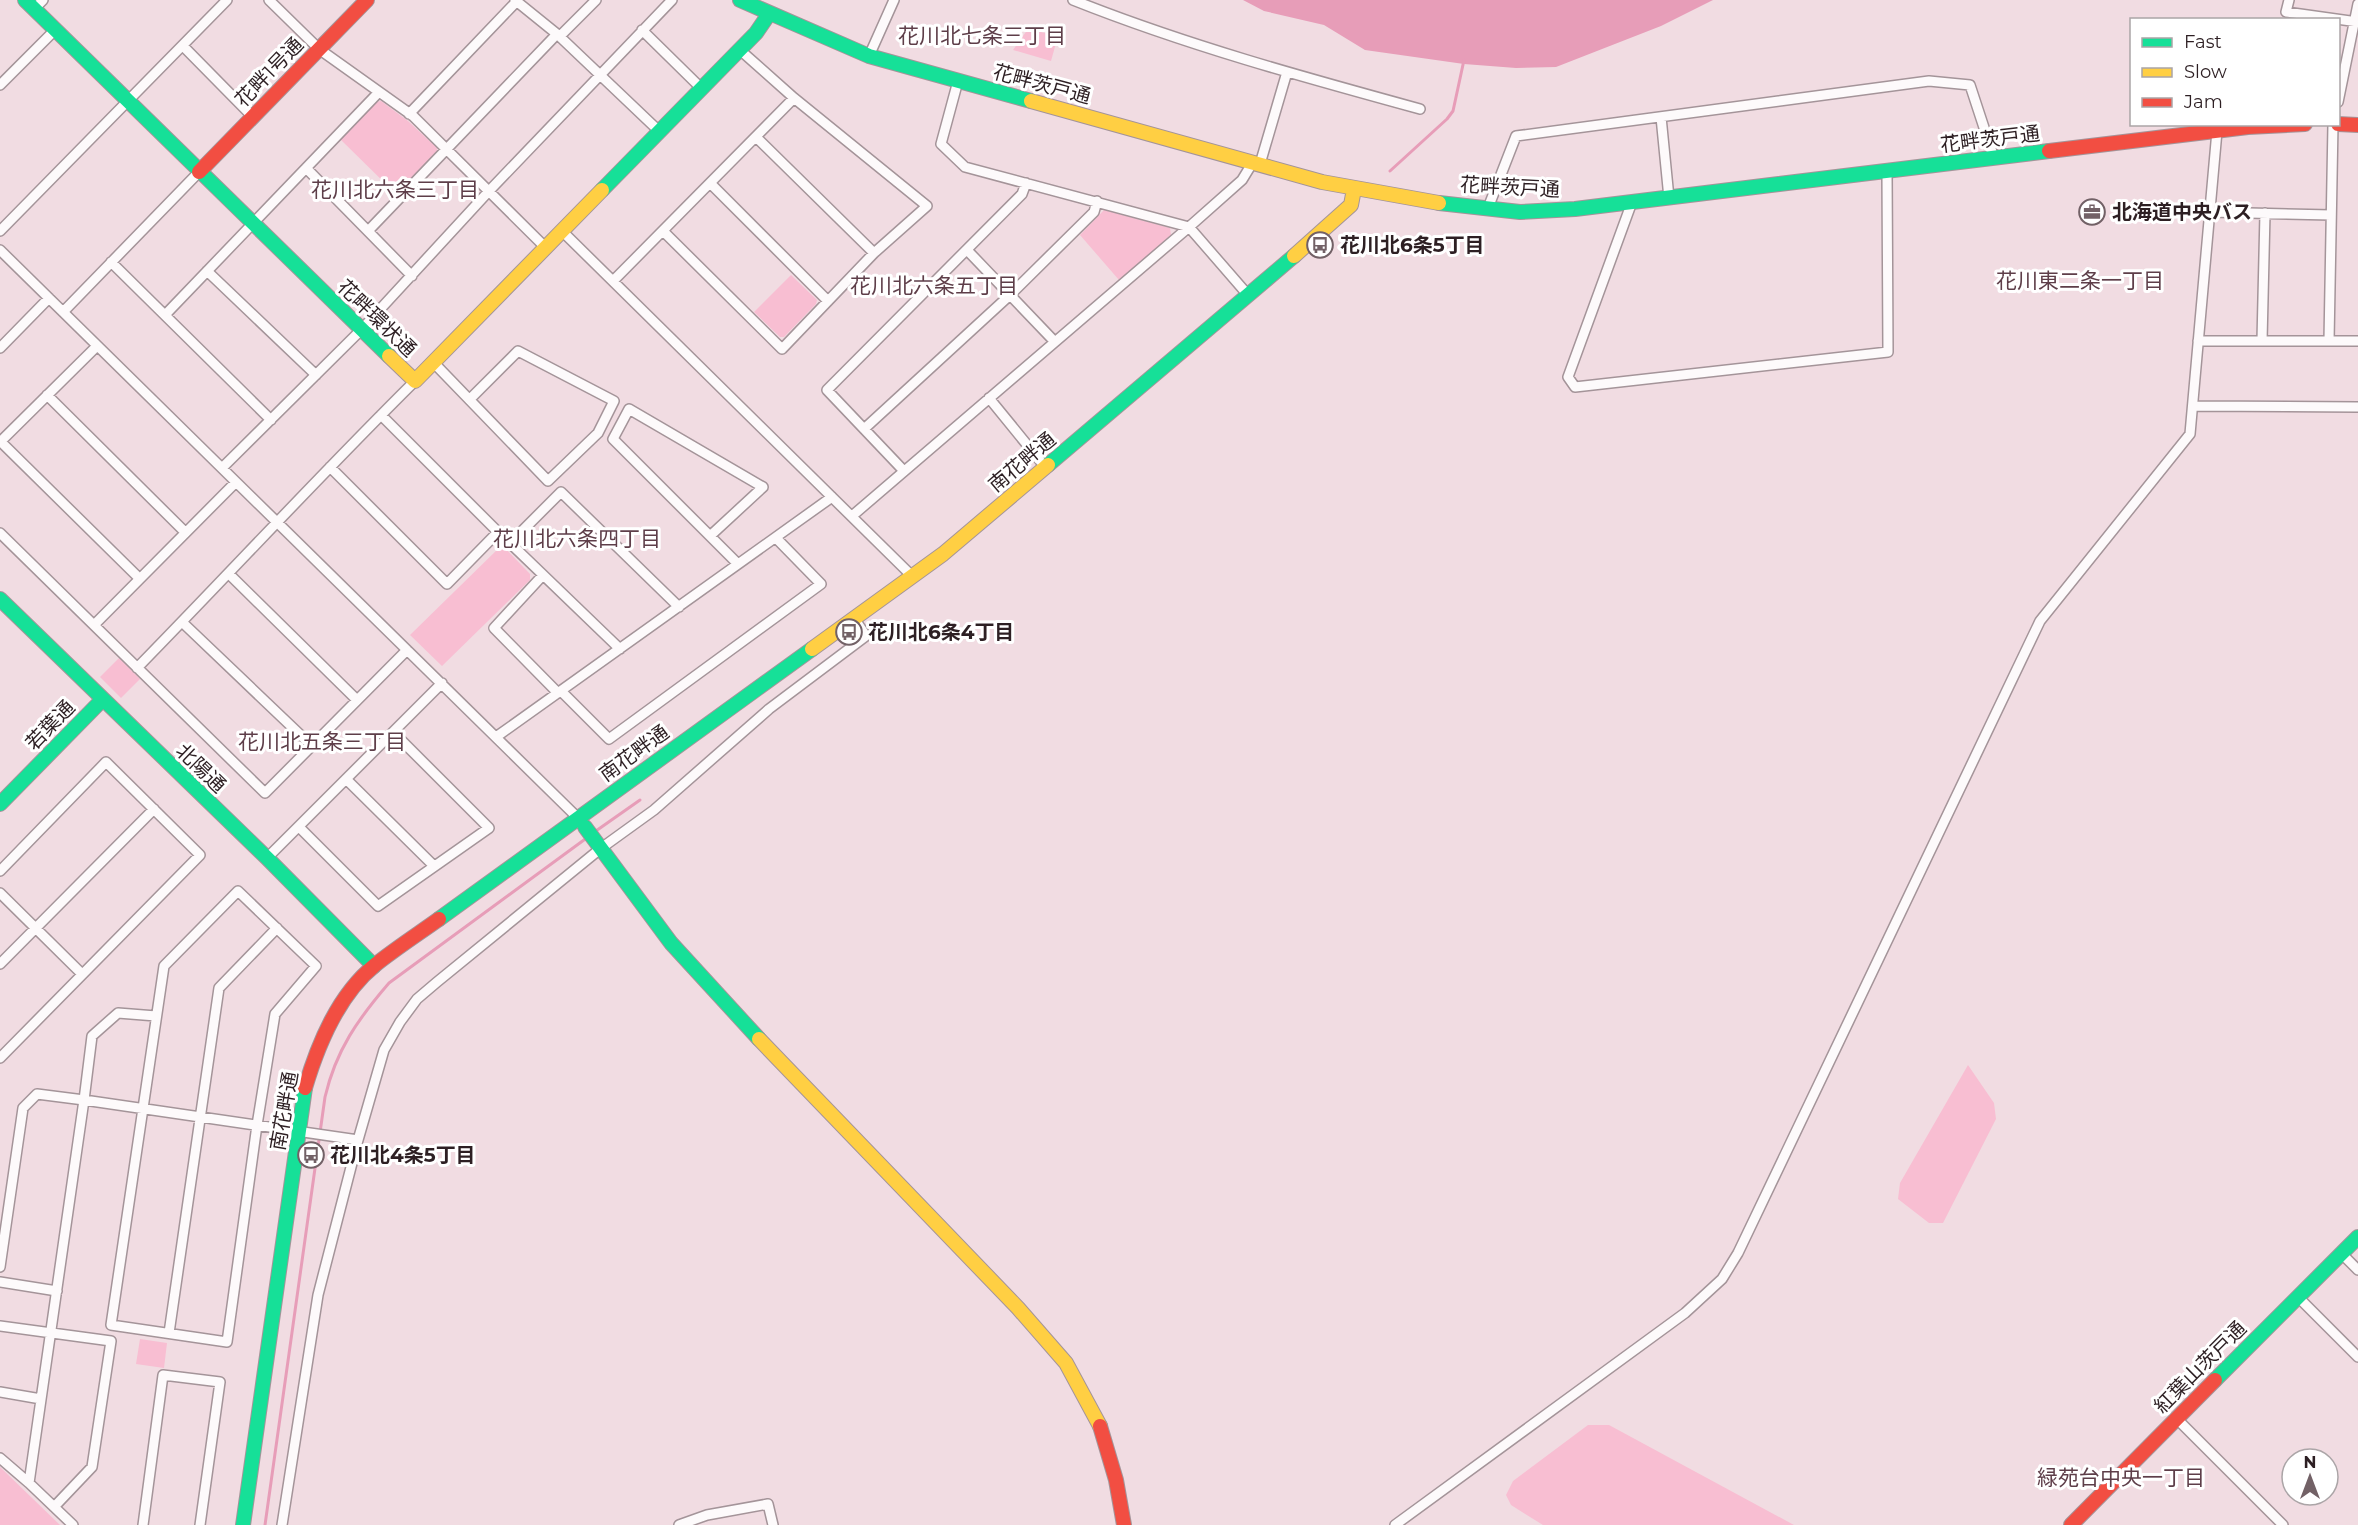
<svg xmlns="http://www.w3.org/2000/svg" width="2358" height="1525" font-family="Montserrat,'Noto Sans JP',sans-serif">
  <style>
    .green { fill: #f8bed2 }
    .water { fill: #e79db8 }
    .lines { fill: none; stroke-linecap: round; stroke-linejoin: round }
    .stream { stroke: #e79db8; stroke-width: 3 }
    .street-casing { stroke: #a49499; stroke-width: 12 }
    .fast-casing { stroke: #a49499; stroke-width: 16 }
    .slow-casing { stroke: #a49499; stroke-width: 16 }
    .jam-casing { stroke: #a49499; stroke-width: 16 }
    .street { stroke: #fdfafb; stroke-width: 9 }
    .fast { stroke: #16e098; stroke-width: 14 }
    .slow { stroke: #ffcf43; stroke-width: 14 }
    .jam { stroke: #f24e42; stroke-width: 14 }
    .labels { text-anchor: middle; stroke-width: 6; stroke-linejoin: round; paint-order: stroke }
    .street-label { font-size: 20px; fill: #2d1f23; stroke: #fff }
    .poi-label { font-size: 20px; font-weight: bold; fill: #2d1f23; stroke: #fff; text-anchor: start }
    .neighbourhood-label { font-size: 21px; fill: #5e3e49; stroke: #fff }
  </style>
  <rect width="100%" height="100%" fill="#f1dce2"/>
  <path class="green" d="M 1028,29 L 1058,36 L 1051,61 L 1013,50 Z
    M 381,101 L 408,121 L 437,148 L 437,151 L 396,194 L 340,139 L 376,102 Z
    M 1104,210 L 1170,228 L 1171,235 L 1119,280 L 1080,235 Z
    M 791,275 L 817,300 L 816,304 L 784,337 L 780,337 L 754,312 Z
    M 502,545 L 530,574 L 530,580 L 442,666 L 410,635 Z
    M 119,658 L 140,679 L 121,698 L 100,677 Z
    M 1968,1065 L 1994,1103 L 1996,1119 L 1943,1223 L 1929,1223 L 1898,1199 L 1900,1183 Z
    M 140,1339 L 167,1343 L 164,1368 L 136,1364 Z
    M 1588,1425 L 1609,1425 L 1794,1525 L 1543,1525 L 1511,1505 L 1506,1495 L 1513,1481 Z
    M 0,1467 L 60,1525 L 0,1525 Z"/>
  <path class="water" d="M 1243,0 L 1713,0 L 1661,26 L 1556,67 L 1516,68 L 1464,64 L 1365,50 L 1324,25 L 1264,11 Z"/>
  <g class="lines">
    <path class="stream" d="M 1390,171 L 1447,119 L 1453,111 L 1464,60
      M 593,833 L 640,800
      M 265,1525 L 325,1097 C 336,1050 358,1019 389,983 L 588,837"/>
    <g class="street-casing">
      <path id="street" d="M 269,0 L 319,49 L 413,116 L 546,248
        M 515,0 L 557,34 L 660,132
        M 1073,0 C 1186,45 1303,77 1420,109
        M 2289,0 L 2286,12 L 2358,22
        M 34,9 L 43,0
        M 642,30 L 702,89
        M 560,36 L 596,0
        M 183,46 L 253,117
        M 869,56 L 894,0
        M 958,81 L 941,144 L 965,167 L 1189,227 L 1248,295
        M 0,85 L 55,30
        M 2338,102 L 2358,4
        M 409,114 L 517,1
        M 1661,117 L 1669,198
        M 756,137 L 874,253
        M 1260,164 L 1287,72
        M 306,168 L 412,276
        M 710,183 L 828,301
        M 1632,202 L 1568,377 L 1575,387 L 1888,352 L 1887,172
        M 1488,208 L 1516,136 L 1929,81 L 1970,85 L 1994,158
        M 2210,212 L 2331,215
        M 0,231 L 227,0
        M 368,231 L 557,34
        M 562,231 L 912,576
        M 663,231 L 782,349 L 874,253 L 927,206 L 794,98 L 740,50
        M 0,250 L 580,820
        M 967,250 L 1055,342
        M 111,262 L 271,420
        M 207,271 L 316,375
        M 613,281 L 794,98
        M 63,312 L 199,172
        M 165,315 L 379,92
        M 2198,341 L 2358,341
        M 2262,341 L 2265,213
        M 2329,341 L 2333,124
        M 0,348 L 49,298
        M 433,362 L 548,481 L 598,433 L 614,401 L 518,351 L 470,399
        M 47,395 L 185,532
        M 989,398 L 1046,468
        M 2193,406 L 2358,407
        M 864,429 L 1010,295 L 1094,212 L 1097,201
        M 0,441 L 139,578
        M 0,442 L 97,346
        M 330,467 L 447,584 L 498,532 L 381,415
        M 222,468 L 361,330 L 489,191 L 672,0
        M 904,471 L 827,390 L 1022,194 L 1026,183
        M 852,516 L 1189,227 L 1242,180 L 1253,162
        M 0,533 L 265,793 L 407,650
        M 710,536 L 763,487 L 629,409 L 613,439 L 738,564
        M 229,574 L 357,700
        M 543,575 L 494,628 L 558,693
        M 182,622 L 312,746
        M 94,625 L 236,482
        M 620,649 L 510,543 L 561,492 L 679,607
        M 137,668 C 230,573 320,475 415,381
        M 561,691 L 609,739 L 821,584 L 776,538
        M 496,737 L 832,497
        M 346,779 L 434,866
        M 299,827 L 378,906 L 489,828 L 393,732
        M 267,858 L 442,683
        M 0,871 L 106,762 L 200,855 L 0,1058
        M 238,891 L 316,966 L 275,1014 L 257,1125 L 227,1342 L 111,1325 L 164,966 Z
        M 0,893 L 82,974
        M 0,964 L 154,809
        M 2342,1254 L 2358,1270
        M 0,1267 L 23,1108 L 37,1094 L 84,1100 L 92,1036 L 118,1013 L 156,1016
        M 0,1282 L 57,1291
        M 2298,1297 L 2358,1357
        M 0,1326 L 111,1341 L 92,1467 L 54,1507
        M 169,1333 L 219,988 L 277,928
        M 0,1392 L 41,1399
        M 2176,1418 L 2283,1525
        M 0,1458 L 29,1483
        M 73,1525 L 29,1483 L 84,1100 L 358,1140
        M 143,1525 L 163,1375 L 220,1382 L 200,1525
        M 282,1525 L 318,1295 L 358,1140 L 384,1050 L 400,1022 L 417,999 L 437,982 L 600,849 L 654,810 L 769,709 L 866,636 L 854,618
        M 679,1525 L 707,1515 L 768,1504 L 773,1525
        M 1395,1525 L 1685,1313 L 1722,1279 L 1738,1253 L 2040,621 L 2190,434 L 2217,131"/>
    </g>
    <g class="fast-casing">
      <path id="fast" d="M 25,0 L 389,356
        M 740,0 L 869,56 L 1031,101
        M 602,190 L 756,33 L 769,14
        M 1439,203 L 1520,212 L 1575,209 L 2049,151
        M 1048,465 L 1294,256
        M 0,599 L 267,858 L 374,966
        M 0,804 L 103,699
        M 585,827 L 671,943 L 759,1039
        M 439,919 L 812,649
        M 2215,1380 L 2358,1237
        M 243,1525 L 305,1088"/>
    </g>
    <g class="slow-casing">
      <path id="slow" d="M 1031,101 L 1322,182 L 1439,203
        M 1294,256 L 1351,205 L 1354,189
        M 389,356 L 415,381 L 602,190
        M 812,649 L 943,554 L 1048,465
        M 759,1039 L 1018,1308 L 1066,1363 L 1100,1426"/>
    </g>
    <g class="jam-casing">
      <path id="jam" d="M 2338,124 L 2358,125
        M 2049,151 L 2248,127 L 2305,124
        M 199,172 L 367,0
        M 305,1088 C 318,1044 338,995 375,965 C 395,949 418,934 439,919
        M 1100,1426 L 1116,1480 L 1124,1525
        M 2071,1525 L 2215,1380"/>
    </g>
    <use href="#street" class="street"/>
    <use href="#fast" class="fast"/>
    <use href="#slow" class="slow"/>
    <use href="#jam" class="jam"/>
  </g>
  <defs>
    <g id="office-ring" transform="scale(1.35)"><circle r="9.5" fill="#fff" stroke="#726166" stroke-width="1.5"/><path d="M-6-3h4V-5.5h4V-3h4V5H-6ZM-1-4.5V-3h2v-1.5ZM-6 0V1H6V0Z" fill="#726166"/></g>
    <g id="bus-ring" transform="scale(1.35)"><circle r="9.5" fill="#fff" stroke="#726166" stroke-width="1.5"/><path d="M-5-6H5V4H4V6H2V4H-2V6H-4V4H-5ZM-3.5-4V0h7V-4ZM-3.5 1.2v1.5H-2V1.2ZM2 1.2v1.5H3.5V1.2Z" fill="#726166"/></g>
  </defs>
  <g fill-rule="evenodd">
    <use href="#office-ring" x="2092" y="212"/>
    <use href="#bus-ring" x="1320" y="245"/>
    <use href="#bus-ring" x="849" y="632"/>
    <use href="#bus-ring" x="311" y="1155"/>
  </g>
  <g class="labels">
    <g class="street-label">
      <text transform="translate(269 72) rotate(-46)" y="7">花畔1号通</text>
      <text transform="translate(1042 84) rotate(15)" y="7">花畔茨戸通</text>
      <text transform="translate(1990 139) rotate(-7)" y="7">花畔茨戸通</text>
      <text transform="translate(1510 187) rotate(3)" y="7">花畔茨戸通</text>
      <text transform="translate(377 318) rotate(44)" y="7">花畔環状通</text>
      <text transform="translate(1022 462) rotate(-40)" y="7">南花畔通</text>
      <text transform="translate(50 725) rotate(-46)" y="7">若葉通</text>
      <text transform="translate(634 753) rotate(-36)" y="7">南花畔通</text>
      <text transform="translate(201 768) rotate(44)" y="7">北陽通</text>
      <text transform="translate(284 1111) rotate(-80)" y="7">南花畔通</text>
      <text transform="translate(2200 1367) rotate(-45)" y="7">紅葉山茨戸通</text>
    </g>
    <g class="poi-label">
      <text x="2112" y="219">北海道中央バス</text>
      <text x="1340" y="252">花川北6条5丁目</text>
      <text x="868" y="639">花川北6条4丁目</text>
      <text x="330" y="1162">花川北4条5丁目</text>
    </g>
    <g class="neighbourhood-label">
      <text x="982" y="43">花川北七条三丁目</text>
      <text x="395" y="197">花川北六条三丁目</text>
      <text x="2080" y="288">花川東二条一丁目</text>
      <text x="934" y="293">花川北六条五丁目</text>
      <text x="577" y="546">花川北六条四丁目</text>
      <text x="322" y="749">花川北五条三丁目</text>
      <text x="2121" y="1485">緑苑台中央一丁目</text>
    </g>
  </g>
  <rect x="2130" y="18" width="210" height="108" fill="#ffffff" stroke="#aba5a7" stroke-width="1.5"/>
  <rect x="2142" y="38" width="30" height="9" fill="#16e098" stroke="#aba5a7" stroke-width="1.5"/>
  <text x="2184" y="48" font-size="18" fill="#2d1f23">Fast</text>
  <rect x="2142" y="68" width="30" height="9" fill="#ffcf43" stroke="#aba5a7" stroke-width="1.5"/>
  <text x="2184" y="78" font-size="18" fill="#2d1f23">Slow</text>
  <rect x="2142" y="98" width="30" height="9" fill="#f24e42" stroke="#aba5a7" stroke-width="1.5"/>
  <text x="2184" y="108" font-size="18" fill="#2d1f23">Jam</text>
  <g transform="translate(2310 1477)"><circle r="28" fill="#ffffff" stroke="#aba5a7" stroke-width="1.5"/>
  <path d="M0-4.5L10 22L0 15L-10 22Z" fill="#726166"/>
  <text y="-9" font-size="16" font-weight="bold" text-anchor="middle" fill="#2d1f23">N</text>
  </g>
</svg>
